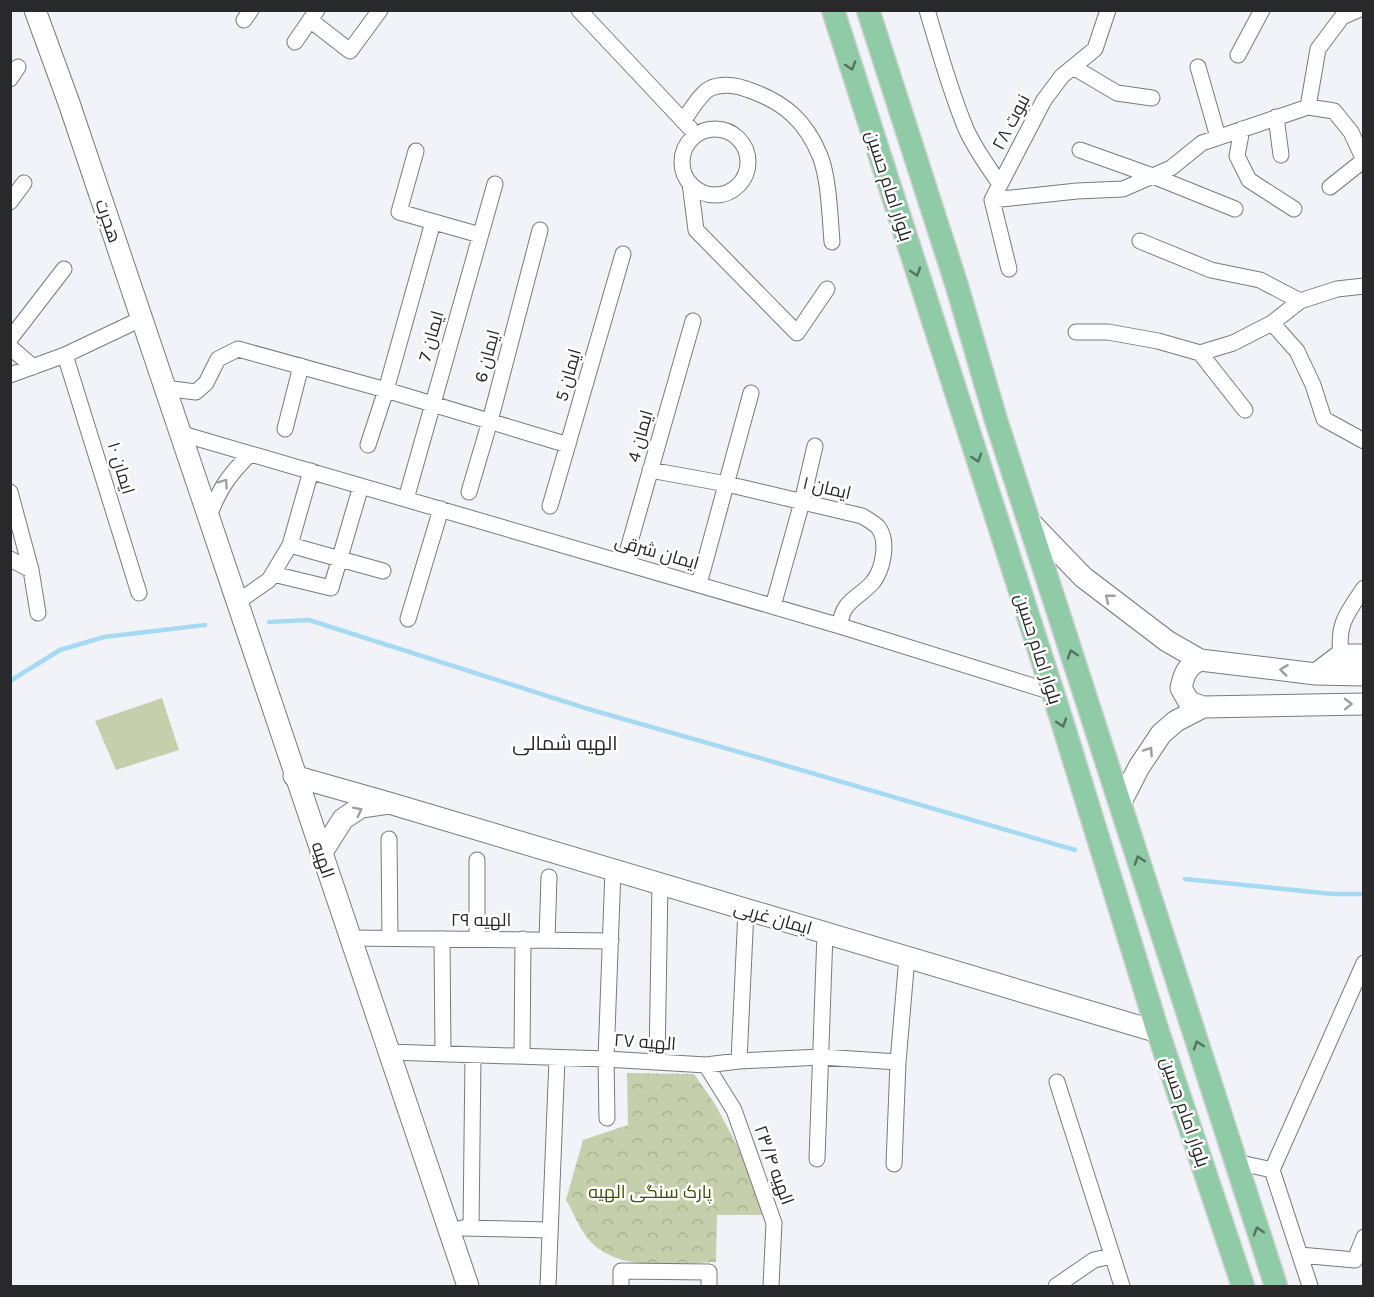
<svg xmlns="http://www.w3.org/2000/svg" width="1374" height="1297" font-family="Karla,Cairo,sans-serif">
  <style>
    .forest { fill: url(#forest-crowns) }
    .pitch { fill: #c6cfab }
    .lines { fill: none; stroke-linecap: round; stroke-linejoin: round }
    .stream { stroke: #a6daf2; stroke-width: 4.5 }
    .street-casing { stroke: #797a7f; stroke-width: 17 }
    .secondary-casing { stroke: #797a7f; stroke-width: 23 }
    .primary-casing { stroke: #d0d0d0; stroke-width: 25 }
    .street { stroke: #fff; stroke-width: 15 }
    .secondary { stroke: #fff; stroke-width: 21 }
    .primary { stroke: #8ecba6; stroke-width: 22 }
    .oneway { stroke: #567262 }
    .oneway2 { stroke: #9f9fa0 }
    .labels { text-anchor: middle; stroke-width: 5; stroke-linejoin: round; paint-order: stroke }
    .street-label { font-size: 18px; fill: #29292b; stroke: #fff }
    .park-label { font-size: 18px; fill: #434e01; stroke: #fff }
    .neighbourhood-label { font-size: 20px; fill: #29292b; stroke: #fff }
  </style>
  <defs>
    <pattern id="forest-crowns" width="20" height="18" patternUnits="userSpaceOnUse" patternTransform="scale(1.5)"><rect width="20" height="18" fill="#c6cfab"/><path d="M2 6a3 3 0 1 1 6 0M12 15a3 3 0 1 1 6 0" fill="none" stroke="#aab293"/></pattern>
  </defs>
  <rect width="100%" height="100%" fill="#f2f3f9"/>
  <path class="forest" d="M 627,1073 L 694,1074 L 715,1104 L 750,1169 L 763,1215 L 717,1215 L 716,1262 C 677,1263 619,1273 590,1241 C 580,1231 574,1213 566,1200 L 583,1140 L 628,1125 Z"/>
  <path class="pitch" d="M 162,698 L 179,750 L 116,770 L 95,721 Z"/>
  <g class="lines">
    <path class="stream" d="M 269,622 L 309,620 L 585,708 L 767,760 L 1075,850
      M 10,681 L 60,650 L 104,637 L 205,625
      M 1185,879 L 1333,894 L 1364,894"/>
    <g class="street-casing">
      <path id="street" d="M 579,10 L 690,128
        M 927,10 C 939,50 950,91 966,129 C 975,149 988,167 1000,184
        M 244,20 L 251,10
        M 310,20 L 350,51 L 380,10
        M 295,42 L 317,10
        M 1238,55 L 1262,10
        M 1073,67 L 1117,93 L 1152,98
        M 1198,67 L 1218,137
        M 10,79 L 18,67
        M 1308,107 L 1318,49 L 1342,17 L 1358,10
        M 1276,117 L 1281,155
        M 683,121 C 690,112 699,95 709,89 C 721,83 737,85 749,90 C 784,102 806,121 820,156 C 829,178 830,218 832,242
        M 1242,129 L 1237,156 L 1249,180 L 1294,209
        M682 162a33 33 0 1 1 66 0a33 33 0 1 1-66 0Z
        M 1080,150 L 1153,176 L 1235,209
        M 416,151 L 399,212 L 480,235
        M 690,183 L 696,230 L 797,333 L 827,289
        M 1330,187 L 1364,160
        M 992,200 L 1077,191 L 1123,189 L 1171,168 L 1202,143 L 1308,107 L 1334,111 L 1351,132 L 1364,160
        M 10,202 L 24,183
        M 1140,241 L 1211,270 L 1260,280 L 1300,301
        M 1009,269 L 992,200 L 1044,100 L 1062,76 L 1095,49 L 1108,10
        M 1272,323 L 1297,351 L 1313,385 L 1324,419 L 1364,441
        M 1076,332 L 1108,332 L 1158,341 L 1200,353 L 1233,343 L 1272,323 L 1300,301 L 1337,289 L 1364,286
        M 10,339 L 64,269
        M 10,347 L 33,367
        M 1200,353 L 1245,410
        M 65,355 L 139,593
        M 10,375 L 65,355 L 141,319
        M 164,388 L 196,392 L 206,383 L 218,359 L 238,349 L 386,390 L 568,445
        M 285,429 L 301,366
        M 179,433 L 840,626 L 1052,692
        M 368,445 L 386,390 L 433,222
        M 650,470 L 727,484 L 862,516 C 867,519 874,523 878,527 C 889,541 883,569 873,582 C 858,599 842,600 840,626
        M 10,492 L 31,570 L 38,613
        M 469,492 L 490,421 L 540,230
        M 406,499 L 495,184
        M 550,506 L 623,254
        M 208,518 C 220,488 228,476 250,454
        M 290,545 L 311,471
        M 10,559 L 31,570
        M 624,563 L 693,321
        M 273,574 L 331,588 L 361,486
        M 699,584 L 751,393
        M 236,603 L 269,580 L 290,545 L 383,571
        M 773,606 L 802,502 L 815,446
        M 408,619 L 441,509
        M 1341,655 C 1337,624 1347,613 1364,588
        M 389,839 L 390,938
        M 349,938 L 611,941
        M 442,939 L 443,1054
        M 477,939 L 477,860
        M 547,940 L 549,877
        M 388,1052 L 606,1059 L 706,1065 L 739,1061 L 821,1057 L 898,1062
        M 522,1056 L 523,939
        M 739,1061 L 746,910
        M 657,1062 L 660,884
        M 706,1065 L 734,1110 L 774,1223 L 771,1286
        M 1057,1082 L 1122,1286
        M 607,1118 L 606,1059 L 613,870
        M 817,1159 L 825,933
        M 1236,1162 L 1272,1170 L 1310,1286
        M 894,1164 L 898,1062 L 907,957
        M 1272,1170 L 1364,963
        M 462,1228 L 549,1230
        M 471,1228 L 473,1055
        M 1300,1255 L 1355,1260 L 1364,1237
        M 548,1286 L 557,1058
        M 621,1286 L 621,1271 L 709,1272 L 709,1286
        M 1056,1286 L 1094,1260 L 1112,1256"/>
    </g>
    <g class="secondary-casing">
      <path id="secondary" d="M 35,10 L 69,103 L 468,1286
        M 1030,522 L 1083,577 L 1167,641 L 1200,660 L 1316,674 L 1364,675
        M 1200,660 C 1187,666 1184,674 1181,688 L 1189,702 L 1203,707
        M 1316,674 L 1341,655 L 1364,655
        M 294,776 L 389,803 L 361,807 L 343,819 L 321,854
        M 1121,802 L 1139,767 L 1161,734 L 1176,721 L 1203,707 L 1364,704
        M 389,803 L 1158,1032"/>
    </g>
    <g class="primary-casing">
      <path id="primary" d="M 833,10 L 1061,718 L 1158,1032 L 1243,1286
        M 868,10 L 957,286 L 996,420 L 1276,1286"/>
    </g>
    <use href="#street" class="street"/>
    <use href="#secondary" class="secondary"/>
    <use href="#primary" class="primary"/>
  </g>
  <defs><path id="oneway-chevron" d="M-2-3.5L2.5 0L-2 3.5" fill="none" stroke-width="1.6" stroke-linecap="round" stroke-linejoin="round" transform="scale(1.5)"/></defs>
  <g class="oneway">
    <use href="#oneway-chevron" transform="translate(851 66) rotate(73)"/>
    <use href="#oneway-chevron" transform="translate(916 272) rotate(72)"/>
    <use href="#oneway-chevron" transform="translate(977 458) rotate(72)"/>
    <use href="#oneway-chevron" transform="translate(1072 654) rotate(-108)"/>
    <use href="#oneway-chevron" transform="translate(1062 723) rotate(72)"/>
    <use href="#oneway-chevron" transform="translate(1139 860) rotate(-108)"/>
    <use href="#oneway-chevron" transform="translate(1198 1045) rotate(-108)"/>
    <use href="#oneway-chevron" transform="translate(1258 1231) rotate(-108)"/>
  </g>
  <g class="oneway2">
    <use href="#oneway-chevron" transform="translate(224 483) rotate(-55)"/>
    <use href="#oneway-chevron" transform="translate(1109 598) rotate(-141)"/>
    <use href="#oneway-chevron" transform="translate(1284 670) rotate(-173)"/>
    <use href="#oneway-chevron" transform="translate(1348 704) rotate(-1)"/>
    <use href="#oneway-chevron" transform="translate(1149 751) rotate(-56)"/>
    <use href="#oneway-chevron" transform="translate(358 811) rotate(-27)"/>
  </g>
  <g class="labels">
    <g class="street-label">
      <text transform="translate(1011 122) rotate(-62)" y="6">نبوت ۲۸</text>
      <text transform="translate(889 186) rotate(72)" y="6">بلوار امام حسین</text>
      <text transform="translate(108 221) rotate(71)" y="6">هجرت</text>
      <text transform="translate(431 336) rotate(-74)" y="6">ایمان 7</text>
      <text transform="translate(487 356) rotate(-75)" y="6">ایمان 6</text>
      <text transform="translate(568 375) rotate(-74)" y="6">ایمان 5</text>
      <text transform="translate(640 436) rotate(-74)" y="6">ایمان 4</text>
      <text transform="translate(121 468) rotate(73)" y="6">ایمان ۱۰</text>
      <text transform="translate(827 488) rotate(13)" y="6">ایمان ۱</text>
      <text transform="translate(657 552) rotate(16)" y="6">ایمان شرقی</text>
      <text transform="translate(1038 649) rotate(72)" y="6">بلوار امام حسین</text>
      <text transform="translate(323 860) rotate(71)" y="6">الهیه</text>
      <text transform="translate(773 918) rotate(16)" y="6">ایمان غربی</text>
      <text x="481" y="926">الهیه ۲۹</text>
      <text transform="translate(645 1042) rotate(4)" y="6">الهیه ۲۷</text>
      <text transform="translate(1185 1112) rotate(71)" y="6">بلوار امام حسین</text>
      <text transform="translate(774 1165) rotate(70)" y="6">الهیه ۲۳/۴</text>
    </g>
    <g class="park-label">
      <text x="650" y="1198">پارک سنگی الهیه</text>
    </g>
    <g class="neighbourhood-label">
      <text x="565" y="750">الهیه شمالی</text>
    </g>
  </g>
  <rect width="1374" height="1297" fill="none" stroke="#29292b" stroke-width="24"/>
</svg>
